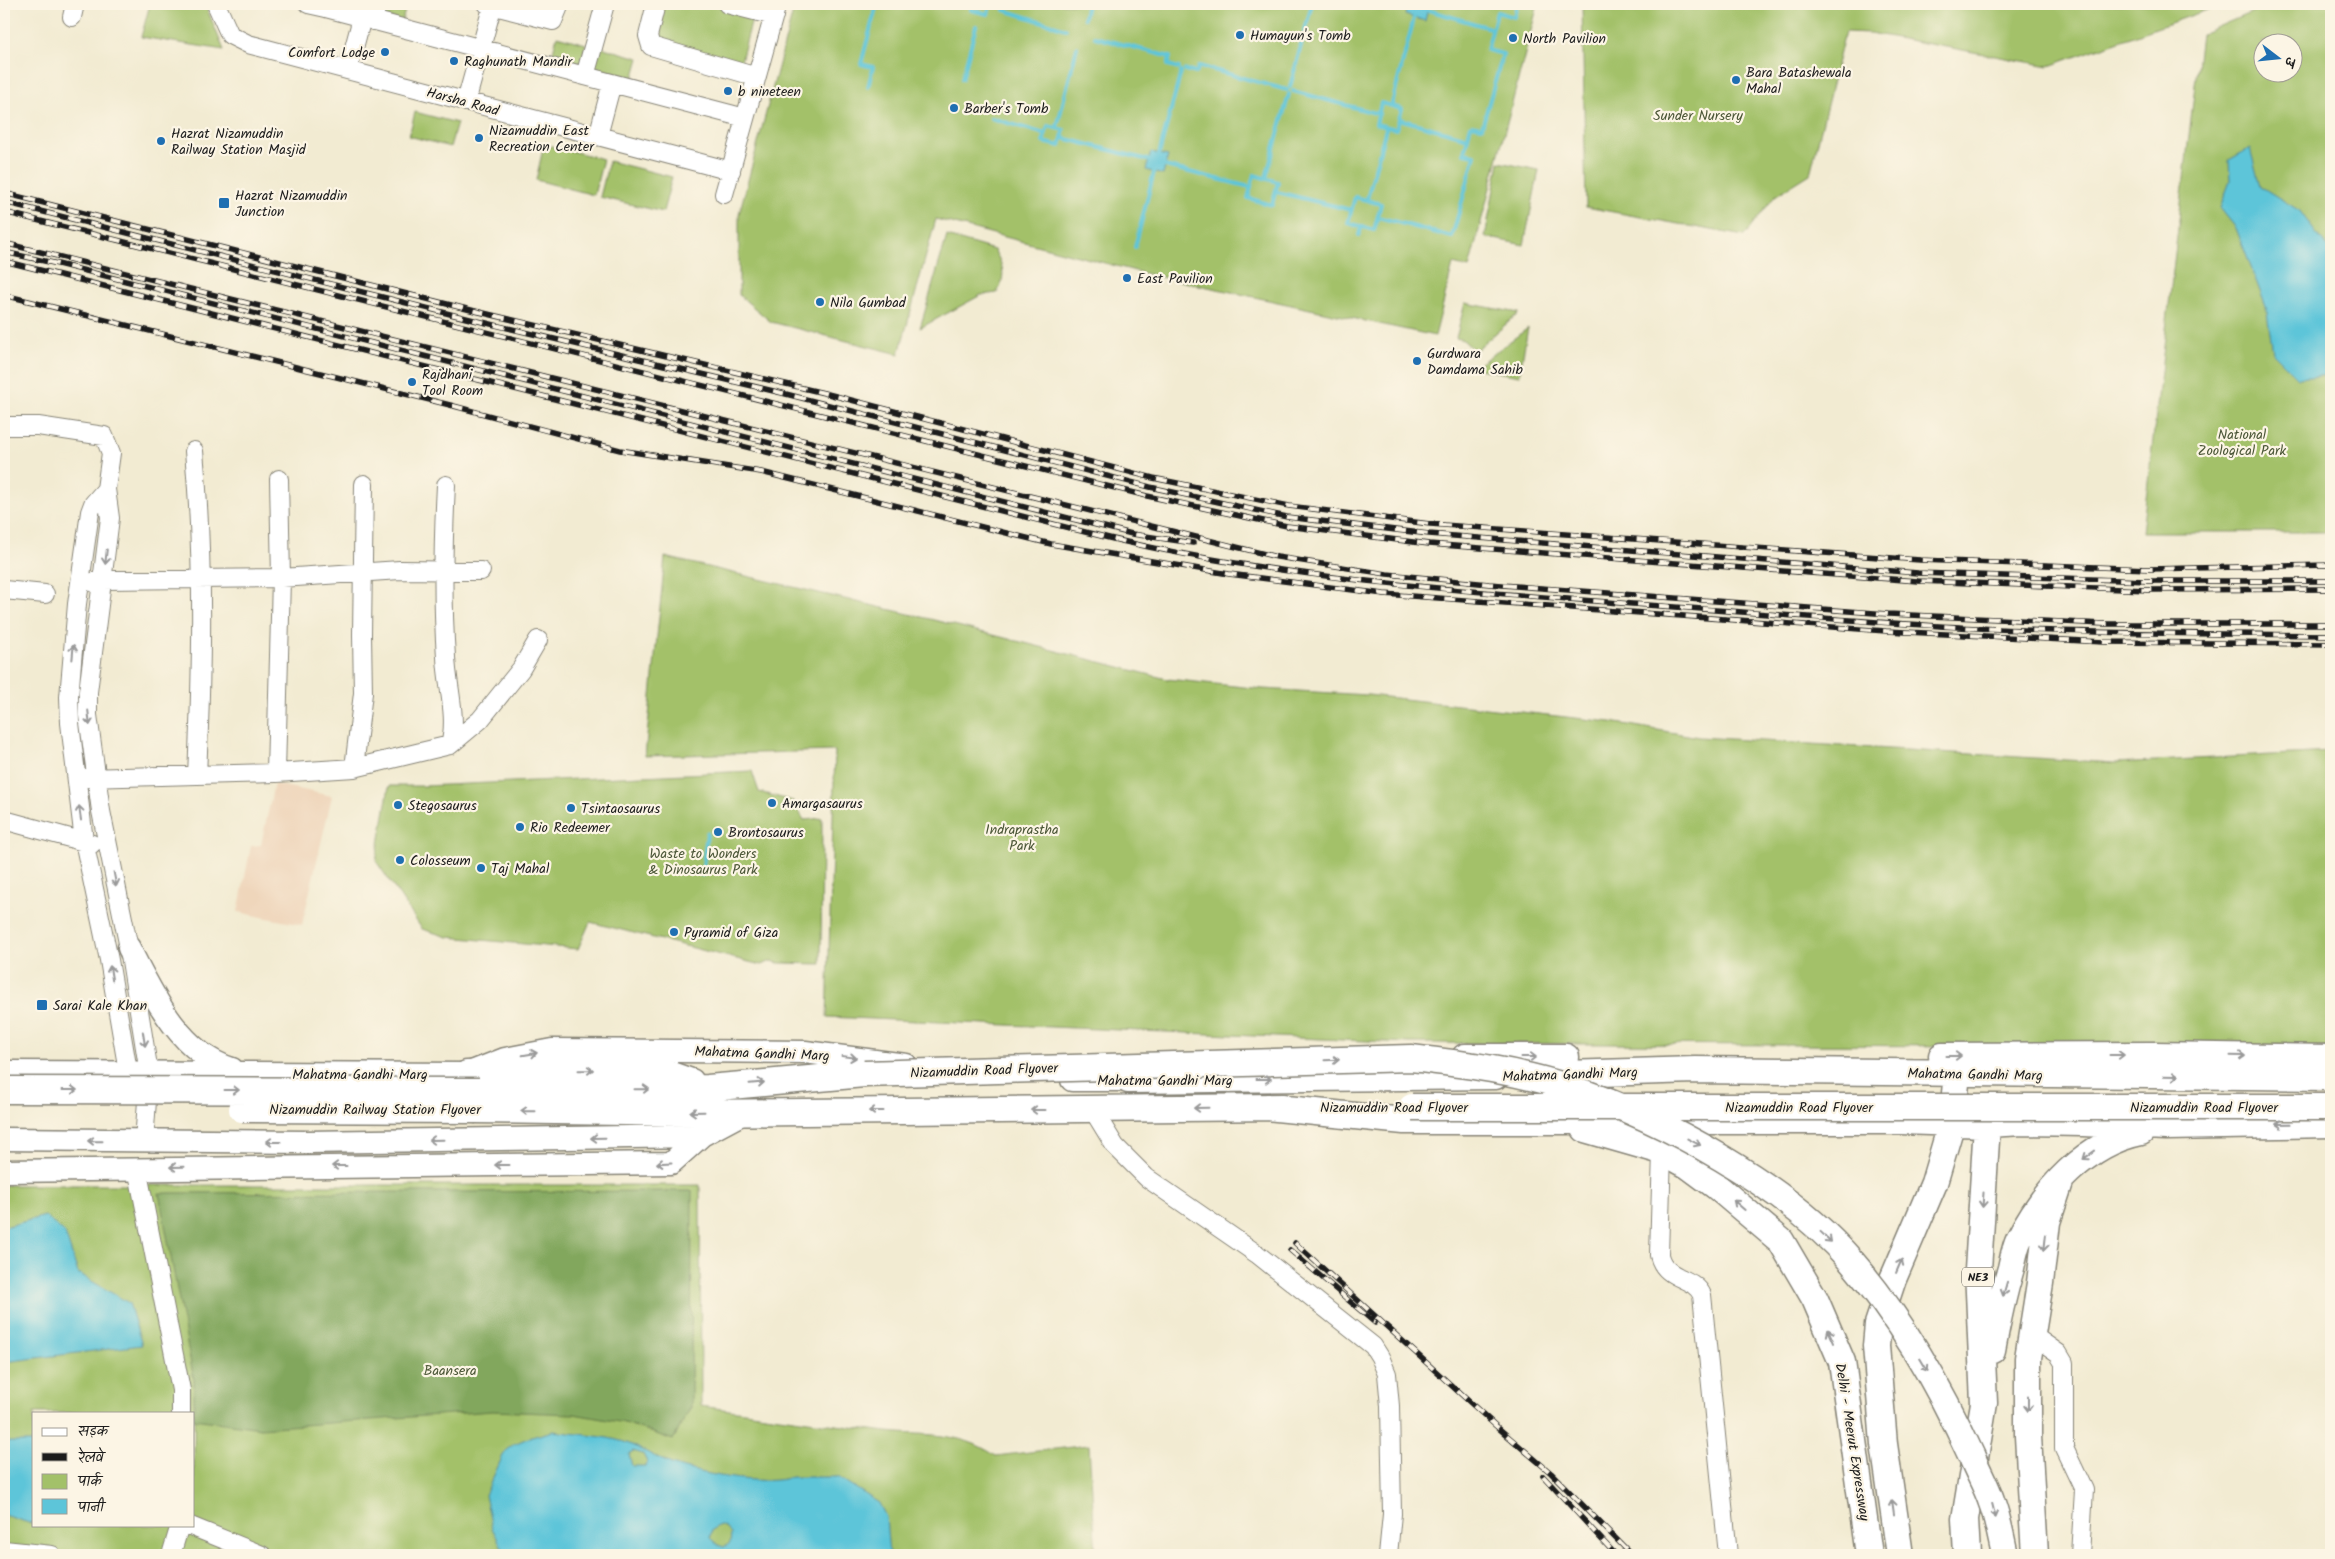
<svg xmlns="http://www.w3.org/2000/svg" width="2335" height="1559" font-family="Kalam,'Playpen Sans Deva',sans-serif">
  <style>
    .built { fill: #efd6bb }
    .green { fill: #a3c169; stroke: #606e42; fill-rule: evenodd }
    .forest { fill: #82a75d; stroke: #4f623c }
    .water { fill: #5dc5d9; stroke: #3c707a; fill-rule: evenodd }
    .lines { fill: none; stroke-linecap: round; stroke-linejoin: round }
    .stream { stroke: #5dc5d9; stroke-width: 4 }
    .minor-casing { stroke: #878477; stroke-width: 20 }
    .major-casing { stroke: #878477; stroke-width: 25 }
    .highway-casing { stroke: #878477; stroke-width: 29 }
    .minor { stroke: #fff; stroke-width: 18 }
    .major { stroke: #fff; stroke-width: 22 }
    .highway { stroke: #fff; stroke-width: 26 }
    .rail-casing { stroke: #1c1c1c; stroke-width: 5.5 }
    .rail { stroke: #fcf5e5; stroke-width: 4; stroke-dasharray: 11; stroke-linecap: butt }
    .highway-bridge-casing { stroke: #878477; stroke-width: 29; stroke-linecap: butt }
    .highway-bridge { stroke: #fff; stroke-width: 26 }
    .oneway { stroke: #999 }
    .poi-dot { fill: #1f6fb2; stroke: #fcf5e5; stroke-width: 2 }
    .labels { text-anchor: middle; stroke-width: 4.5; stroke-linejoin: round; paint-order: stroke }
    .shield { fill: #fcf5e5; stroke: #5f5d58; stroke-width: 1 }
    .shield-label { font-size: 12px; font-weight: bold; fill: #1c1c1c }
    .poi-label { font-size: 14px; fill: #1c1c1c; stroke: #fcf5e5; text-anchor: start }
    .street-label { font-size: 14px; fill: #1c1c1c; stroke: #fcf5e5 }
    .park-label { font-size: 14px; fill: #4b5637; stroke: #fcf5e5 }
  </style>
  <rect width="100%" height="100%" fill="#fcf5e5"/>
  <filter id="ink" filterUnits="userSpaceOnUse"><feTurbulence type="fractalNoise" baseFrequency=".02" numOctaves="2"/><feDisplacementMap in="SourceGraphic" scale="10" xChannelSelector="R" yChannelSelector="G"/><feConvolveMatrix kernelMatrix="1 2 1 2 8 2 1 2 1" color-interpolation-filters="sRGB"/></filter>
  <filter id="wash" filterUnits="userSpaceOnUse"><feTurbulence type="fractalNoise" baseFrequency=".0096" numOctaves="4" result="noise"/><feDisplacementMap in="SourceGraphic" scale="20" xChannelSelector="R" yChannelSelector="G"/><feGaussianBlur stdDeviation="1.12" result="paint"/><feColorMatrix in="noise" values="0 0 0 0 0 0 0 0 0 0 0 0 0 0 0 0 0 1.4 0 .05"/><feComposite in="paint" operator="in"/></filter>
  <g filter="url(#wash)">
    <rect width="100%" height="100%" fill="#f2ebd2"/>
    <path class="built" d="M 274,784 L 332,796 L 302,925 L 238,912 L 251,846 L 261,845 Z"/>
    <path class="green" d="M 150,4 L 205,4 L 224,50 L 141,37 Z
      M 381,4 L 407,4 L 402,21 L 378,15 Z
      M 652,4 L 724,4 L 754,12 L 739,68 L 680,52 L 651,36 Z
      M 795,4 L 1538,4 L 1469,268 L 1453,264 L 1435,336 L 1143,273 L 936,219 L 899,354 L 771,322 L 739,295 L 739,214 Z
      M 1582,4 L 2224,4 L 2049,66 L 1870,33 L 1845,32 L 1810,174 L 1775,196 L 1744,236 L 1586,207 Z
      M 2271,4 L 2331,4 L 2331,532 L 2142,532 L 2201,34 ZM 2262,42 L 2292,42 L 2292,72 L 2262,72 Z
      M 557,36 L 586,44 L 580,67 L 551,60 Z
      M 597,46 L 639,58 L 632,83 L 590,71 Z
      M 415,112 L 457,123 L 450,147 L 409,136 Z
      M 544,144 L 603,159 L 594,195 L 536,180 Z
      M 609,161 L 672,177 L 663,212 L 600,197 Z
      M 1499,162 L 1539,170 L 1524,245 L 1485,237 Z
      M 947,236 L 994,250 C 1004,266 1006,276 997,293 L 981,295 L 920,328 Z
      M 1465,303 L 1519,313 L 1475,351 L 1463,340 L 1456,338 Z
      M 1528,328 L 1519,376 L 1474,368 Z
      M 665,557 L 926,618 L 1167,679 L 1263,689 L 1368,695 L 1611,722 L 1699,737 L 2115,763 L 2331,752 L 2331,1048 L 1410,1043 L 827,1017 L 835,751 L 645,756 Z
      M 752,771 L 759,792 L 793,801 L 804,820 L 822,818 L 821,964 L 778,963 L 772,961 L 761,965 L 590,922 L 578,949 L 448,937 L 422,929 L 376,861 L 389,786 L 423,786 Z
      M 4,1185 L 700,1185 L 701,1406 C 760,1414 820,1423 879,1431 C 923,1437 957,1429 996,1456 L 1089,1445 L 1096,1555 L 4,1555 ZM 34,1413 L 194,1413 L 194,1525 L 34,1525 Z"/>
    <path class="forest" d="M 692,1191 L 691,1407 L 673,1440 L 625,1423 L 574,1414 L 492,1411 L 261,1428 L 194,1419 L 194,1380 L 159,1193 Z"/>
    <path class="water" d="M 1408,4 L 1429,4 L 1425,21 L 1405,15 Z
      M 2250,148 L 2260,186 L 2300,211 L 2318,236 L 2331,250 L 2331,375 L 2298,378 L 2273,353 L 2266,307 L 2236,228 L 2220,208 L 2230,181 L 2229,160 Z
      M 1151,152 L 1168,156 L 1163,175 L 1146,170 Z
      M 45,1216 L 65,1233 L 78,1273 L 129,1303 L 142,1345 L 4,1362 L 4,1227 Z
      M 553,1431 C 574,1434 597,1435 617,1440 C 635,1444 650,1455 667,1462 C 691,1473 767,1487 791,1477 L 838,1477 L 879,1503 L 886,1517 L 889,1555 L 506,1555 L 492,1528 L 485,1495 L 505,1451 L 514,1444 L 528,1438 ZM 633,1451 L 643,1454 L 647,1462 L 645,1466 L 632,1466 L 629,1454 ZM 719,1525 L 725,1527 L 731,1534 L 730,1543 L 724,1547 L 718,1545 L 710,1538 L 712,1530 Z
      M 4,1442 L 34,1442 L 34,1522 L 29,1523 L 4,1515 Z"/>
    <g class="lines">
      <path class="stream" d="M 973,4 L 971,10 L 988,14 L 990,4
        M 1004,10 L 1066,29
        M 1428,10 L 1490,28
        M 1084,18 L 1087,4
        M 1095,37 L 1170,57 L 1168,65 L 1179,68
        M 1185,70 L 1196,73 L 1199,66 L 1287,90
        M 962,79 L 976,26
        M 868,87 L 873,67 L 861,64 L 877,4
        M 1290,87 L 1312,4
        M 1293,91 L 1379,114
        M 1381,103 L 1402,109 L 1396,129 L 1376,124 Z
        M 1392,104 L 1414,18
        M 991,118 L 1045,134
        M 1399,119 L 1468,138
        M 1048,126 L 1064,130 L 1060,146 L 1043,142 Z
        M 1057,127 L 1077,47
        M 1063,138 L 1148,160
        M 1159,154 L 1181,72
        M 1165,166 L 1250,187
        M 1254,175 L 1278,182 L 1272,205 L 1248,198 Z
        M 1266,178 L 1289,94
        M 1277,192 L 1351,210
        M 1355,197 L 1381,204 L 1374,230 L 1348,223 Z
        M 1367,199 L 1386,128
        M 1378,217 L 1452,237 L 1475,155 L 1464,153 L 1471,125 L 1482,127 L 1503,54 L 1487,50 L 1497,12 L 1514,17 L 1517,4
        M 1359,235 L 1361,228
        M 1135,247 L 1154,172
        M 702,875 L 707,833"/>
    </g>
  </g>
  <g filter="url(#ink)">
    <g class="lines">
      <g class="minor-casing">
        <path id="minor" d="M 216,4 L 230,35 L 248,44 L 731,171
          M 308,4 L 326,8
          M 327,4 L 326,8 L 745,118
          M 487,4 L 553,21 L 560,4
          M 656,4 L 648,36 L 651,46 L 757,77
          M 727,4 L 774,16
          M 72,17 L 75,4
          M 373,21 L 377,4
          M 348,70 L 362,18
          M 585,76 L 605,4
          M 466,102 L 493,4
          M 598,136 L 612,83
          M 724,194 L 777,4
          M 4,426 L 38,426 L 104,436 L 111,453 L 106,489 L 110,518 L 88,692 L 88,715 L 101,811 L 129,948 L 149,1073 L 144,1142
          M 194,451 C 204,559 202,667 197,775
          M 446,485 C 443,543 442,599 446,657 C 447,686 458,717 450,745
          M 106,489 L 93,504 L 90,512 L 77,604 L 69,697 L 70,723 L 84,841 L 109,960 L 130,1083
          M 92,582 L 103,580 L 281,578 L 400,570 L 481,571
          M 4,590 L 45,594
          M 354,768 L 363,693 L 362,635 L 364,484
          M 276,773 L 281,578 L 279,479
          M 86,778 L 276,773 L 354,768 L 450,745 L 480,720 L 521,669 L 538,640
          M 4,820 L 92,844
          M 1093,1110 L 1115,1146 L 1147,1178 L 1257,1254 L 1373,1346 L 1380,1357 L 1387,1374 L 1390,1406 L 1392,1514 L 1388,1555
          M 1662,1151 L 1659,1255 C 1665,1281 1694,1276 1702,1295 L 1728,1555
          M 137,1168 L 181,1390 L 181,1413
          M 2031,1334 L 2058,1353 L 2064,1363 L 2064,1448 L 2084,1490 L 2080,1555
          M 188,1525 L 262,1555
          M 4,1550 L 52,1555
          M 171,1555 L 180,1525"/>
      </g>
      <g class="major-casing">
        <path id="major" d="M 129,948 C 152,993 179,1053 232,1069
          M 4,1072 L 467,1074 L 505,1059 L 552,1050 L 805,1052 L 906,1065
          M 1072,1080 L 1128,1080
          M 4,1139 L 308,1142 L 694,1136 L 702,1135 L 745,1112
          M 4,1171 L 671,1163 L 702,1135"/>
      </g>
      <g class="highway-casing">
        <path id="highway" d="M 1942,1056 L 2154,1055 L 2331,1058
          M 1465,1057 L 1566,1057
          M 467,1074 L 654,1069 L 691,1082
          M 1534,1075 L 1695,1070 L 2331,1077
          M 1128,1080 L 1495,1076
          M 479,1091 L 708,1088 L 864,1074
          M 1267,1107 L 1404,1121 L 1901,1121 L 1987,1124 L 2023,1122 L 2083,1123 L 2166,1127 L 2331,1124
          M 476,1110 L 697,1113 L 1283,1107
          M 1585,1129 L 1662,1151 L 1689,1166 L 1716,1186 L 1781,1241 L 1815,1299 L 1842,1362 L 1869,1555
          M 1992,1350 C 1997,1322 2003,1295 2011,1268 C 2013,1259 2015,1247 2019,1239 C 2044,1190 2086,1143 2141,1132
          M 1900,1555 L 1884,1444 L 1876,1346 L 1878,1324 L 1893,1279 L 1934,1183 L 1952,1122 L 1957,1074
          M 1967,1555 L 1965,1519 L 1984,1403 L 1978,1270 L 1987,1124 L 1986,1108
          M 2035,1555 L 2028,1436 L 2028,1358 L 2040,1283 L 2047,1222 L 2061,1179"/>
      </g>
      <use href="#minor" class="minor"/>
      <use href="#major" class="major"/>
      <use href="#highway" class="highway"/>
      <g class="rail-casing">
        <path id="rail" d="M 4,193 L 475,311 L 824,393 L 1153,478 L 1289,506 L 1430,524 L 1920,560 L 2149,569 L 2331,565
          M 4,202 L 474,320 L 782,393 L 1150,487 L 1287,517 L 1429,534 L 1918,573 L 2148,581 L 2331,581
          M 4,212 L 1147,496 L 1287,526 L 1429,544 L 1609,558 L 1918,581 L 2148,590 L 2331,589
          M 4,243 L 1277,557 L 1387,574 L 1489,584 L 1888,614 L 2105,624 L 2331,624
          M 4,252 L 58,264 L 1132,534 L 1193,543
          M 4,261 L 1109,538 C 1285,580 1467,591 1647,605 C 1764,613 1881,624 1998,629 C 2109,634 2220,634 2331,635
          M 4,295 L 450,405 L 620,450 L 761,472 L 1051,544 L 1229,574 L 1384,594 L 1886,631 L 2104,642 L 2331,644
          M 1295,1243 L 1496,1426 L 1551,1473 L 1632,1555
          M 1290,1250 L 1375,1323
          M 1543,1476 L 1616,1555"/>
      </g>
      <use href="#rail" class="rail"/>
      <g class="highway-bridge-casing">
        <path id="highway-bridge" d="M 864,1074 L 1411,1058 C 1465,1064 1518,1071 1570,1088 C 1664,1119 1787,1186 1852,1262 C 1902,1320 1940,1387 1972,1457 C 1978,1472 1987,1487 1992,1503 C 1998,1519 2001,1538 2005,1555
          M 4,1090 L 479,1091
          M 1412,1107 L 2331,1107
          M 242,1109 L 476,1110"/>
      </g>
      <use href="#highway-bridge" class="highway-bridge"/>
    </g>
    <defs><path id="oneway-shaft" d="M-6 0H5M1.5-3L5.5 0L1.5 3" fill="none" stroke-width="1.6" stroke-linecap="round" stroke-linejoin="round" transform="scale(1.25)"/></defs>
    <g class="oneway">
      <use href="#oneway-shaft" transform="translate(106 557) rotate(96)"/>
      <use href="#oneway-shaft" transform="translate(73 652) rotate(-85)"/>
      <use href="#oneway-shaft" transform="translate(89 718) rotate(84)"/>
      <use href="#oneway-shaft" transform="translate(80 813) rotate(-98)"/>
      <use href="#oneway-shaft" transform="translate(115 879) rotate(79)"/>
      <use href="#oneway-shaft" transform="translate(111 973) rotate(-99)"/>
      <use href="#oneway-shaft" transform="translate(144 1039) rotate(81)"/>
      <use href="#oneway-shaft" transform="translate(530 1054) rotate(-10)"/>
      <use href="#oneway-shaft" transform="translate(2117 1055)"/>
      <use href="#oneway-shaft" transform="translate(1954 1056)"/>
      <use href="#oneway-shaft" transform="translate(2238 1056) rotate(1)"/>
      <use href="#oneway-shaft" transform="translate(849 1057) rotate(7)"/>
      <use href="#oneway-shaft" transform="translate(1529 1057)"/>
      <use href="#oneway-shaft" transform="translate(1332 1060) rotate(-2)"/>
      <use href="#oneway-shaft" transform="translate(586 1070) rotate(-1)"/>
      <use href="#oneway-shaft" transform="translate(2171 1076) rotate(1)"/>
      <use href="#oneway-shaft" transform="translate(1264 1079)"/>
      <use href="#oneway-shaft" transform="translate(757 1083) rotate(-5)"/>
      <use href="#oneway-shaft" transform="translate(642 1089) rotate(-1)"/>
      <use href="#oneway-shaft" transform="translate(70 1090)"/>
      <use href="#oneway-shaft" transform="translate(232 1090)"/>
      <use href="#oneway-shaft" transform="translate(1201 1108) rotate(179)"/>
      <use href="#oneway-shaft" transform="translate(1038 1110) rotate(180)"/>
      <use href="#oneway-shaft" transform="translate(528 1111) rotate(-179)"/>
      <use href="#oneway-shaft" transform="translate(876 1111) rotate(180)"/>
      <use href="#oneway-shaft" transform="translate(697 1112) rotate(179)"/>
      <use href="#oneway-shaft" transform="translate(2283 1124) rotate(179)"/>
      <use href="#oneway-shaft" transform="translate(598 1138) rotate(179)"/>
      <use href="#oneway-shaft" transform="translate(436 1140) rotate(179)"/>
      <use href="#oneway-shaft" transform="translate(95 1141) rotate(-179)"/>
      <use href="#oneway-shaft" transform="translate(273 1142) rotate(180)"/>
      <use href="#oneway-shaft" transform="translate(1694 1142) rotate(27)"/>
      <use href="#oneway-shaft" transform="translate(2089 1155) rotate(144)"/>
      <use href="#oneway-shaft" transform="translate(664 1163) rotate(177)"/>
      <use href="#oneway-shaft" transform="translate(502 1165) rotate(180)"/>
      <use href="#oneway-shaft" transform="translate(339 1166) rotate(180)"/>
      <use href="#oneway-shaft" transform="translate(177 1167) rotate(179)"/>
      <use href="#oneway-shaft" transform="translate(1983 1200) rotate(94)"/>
      <use href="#oneway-shaft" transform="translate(1739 1205) rotate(-139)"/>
      <use href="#oneway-shaft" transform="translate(1826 1237) rotate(43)"/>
      <use href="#oneway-shaft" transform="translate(2045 1243) rotate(96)"/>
      <use href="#oneway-shaft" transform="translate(1899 1266) rotate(-67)"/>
      <use href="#oneway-shaft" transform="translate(2005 1289) rotate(106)"/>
      <use href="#oneway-shaft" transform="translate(1831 1336) rotate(-114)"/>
      <use href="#oneway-shaft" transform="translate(1924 1365) rotate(59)"/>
      <use href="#oneway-shaft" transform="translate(2028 1404) rotate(90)"/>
      <use href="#oneway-shaft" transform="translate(1893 1507) rotate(-98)"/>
      <use href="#oneway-shaft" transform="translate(1994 1511) rotate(76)"/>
    </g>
  </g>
  <g class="poi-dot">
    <circle cx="1240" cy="35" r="5"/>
    <circle cx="1513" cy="38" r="5"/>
    <circle cx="385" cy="52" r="5"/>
    <circle cx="454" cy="61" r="5"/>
    <circle cx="1736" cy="80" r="5"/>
    <circle cx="728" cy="91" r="5"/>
    <circle cx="954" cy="108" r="5"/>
    <circle cx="479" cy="138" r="5"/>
    <circle cx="161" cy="141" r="5"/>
    <rect x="218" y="197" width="12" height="12" rx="2.5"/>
    <circle cx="1127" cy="278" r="5"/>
    <circle cx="820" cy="302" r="5"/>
    <circle cx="1417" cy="361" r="5"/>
    <circle cx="412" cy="382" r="5"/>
    <circle cx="772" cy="803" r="5"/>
    <circle cx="398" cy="805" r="5"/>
    <circle cx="571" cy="808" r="5"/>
    <circle cx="520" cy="827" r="5"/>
    <circle cx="718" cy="832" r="5"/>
    <circle cx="400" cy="860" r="5"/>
    <circle cx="481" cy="868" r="5"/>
    <circle cx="674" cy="932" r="5"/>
    <rect x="36" y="999" width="12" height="12" rx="2.5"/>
  </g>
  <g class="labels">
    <rect class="shield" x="1962" y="1267.5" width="32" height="19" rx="4"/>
    <g class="shield-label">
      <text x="1978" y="1281">NE3</text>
    </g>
    <g class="poi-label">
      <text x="1250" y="40">Humayun's Tomb</text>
      <text x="1523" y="43">North Pavilion</text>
      <text x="375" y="57" text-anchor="end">Comfort Lodge</text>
      <text x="464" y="66">Raghunath Mandir</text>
      <text x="1746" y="77">Bara Batashewala<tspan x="1746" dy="16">Mahal</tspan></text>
      <text x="738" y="96">b nineteen</text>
      <text x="964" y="113">Barber's Tomb</text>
      <text x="489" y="135">Nizamuddin East<tspan x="489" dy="16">Recreation Center</tspan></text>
      <text x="171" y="138">Hazrat Nizamuddin<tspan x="171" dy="16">Railway Station Masjid</tspan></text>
      <text x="235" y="200">Hazrat Nizamuddin<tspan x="235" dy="16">Junction</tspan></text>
      <text x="1137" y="283">East Pavilion</text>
      <text x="830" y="307">Nila Gumbad</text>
      <text x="1427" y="358">Gurdwara<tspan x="1427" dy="16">Damdama Sahib</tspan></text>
      <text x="422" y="379">Rajdhani<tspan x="422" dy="16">Tool Room</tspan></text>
      <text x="782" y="808">Amargasaurus</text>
      <text x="408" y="810">Stegosaurus</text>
      <text x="581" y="813">Tsintaosaurus</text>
      <text x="530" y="832">Rio Redeemer</text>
      <text x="728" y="837">Brontosaurus</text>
      <text x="410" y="865">Colosseum</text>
      <text x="491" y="873">Taj Mahal</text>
      <text x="684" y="937">Pyramid of Giza</text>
      <text x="53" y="1010">Sarai Kale Khan</text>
    </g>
    <g class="street-label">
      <text transform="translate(463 101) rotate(15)" y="5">Harsha Road</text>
      <text transform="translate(762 1053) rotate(2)" y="5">Mahatma Gandhi Marg</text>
      <text transform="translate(984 1070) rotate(-2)" y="5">Nizamuddin Road Flyover</text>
      <text x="360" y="1079">Mahatma Gandhi Marg</text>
      <text transform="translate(1570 1074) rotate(-2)" y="5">Mahatma Gandhi Marg</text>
      <text transform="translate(1975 1074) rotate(1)" y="5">Mahatma Gandhi Marg</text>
      <text x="1165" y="1085">Mahatma Gandhi Marg</text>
      <text x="1394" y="1112">Nizamuddin Road Flyover</text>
      <text x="1799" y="1112">Nizamuddin Road Flyover</text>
      <text x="2204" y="1112">Nizamuddin Road Flyover</text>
      <text x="375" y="1114">Nizamuddin Railway Station Flyover</text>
      <text transform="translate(1853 1442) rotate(81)" y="5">Delhi - Meerut Expressway</text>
    </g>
    <g class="park-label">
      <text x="1698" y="120">Sunder Nursery</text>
      <text x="2242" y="439">National<tspan x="2242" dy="16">Zoological Park</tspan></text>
      <text x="1022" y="834">Indraprastha<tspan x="1022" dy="16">Park</tspan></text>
      <text x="703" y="858">Waste to Wonders<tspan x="703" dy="16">&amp; Dinosaurus Park</tspan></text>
      <text x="450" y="1375">Baansera</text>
    </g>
  </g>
  <rect width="2335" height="1559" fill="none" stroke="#fcf5e5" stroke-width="20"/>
  <rect x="32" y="1412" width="162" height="115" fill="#fcf5e5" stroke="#a29e95"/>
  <rect x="42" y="1428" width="25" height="8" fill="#ffffff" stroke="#a29e95"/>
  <text x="78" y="1436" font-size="15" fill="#1c1c1c">सड़क</text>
  <rect x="42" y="1453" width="25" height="8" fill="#1c1c1c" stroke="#a29e95"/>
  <text x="78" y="1462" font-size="15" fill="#1c1c1c">रेलवे</text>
  <rect x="42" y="1474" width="25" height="15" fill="#a3c169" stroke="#a29e95"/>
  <text x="78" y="1486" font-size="15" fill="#1c1c1c">पार्क</text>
  <rect x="42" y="1499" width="25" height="15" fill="#5dc5d9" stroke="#a29e95"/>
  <text x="78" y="1512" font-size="15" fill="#1c1c1c">पानी</text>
  <g transform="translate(2278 58) rotate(106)"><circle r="24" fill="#fcf5e5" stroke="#a29e95"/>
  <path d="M0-4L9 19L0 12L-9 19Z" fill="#1f6fb2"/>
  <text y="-8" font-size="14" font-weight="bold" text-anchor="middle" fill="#1c1c1c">उ</text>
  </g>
</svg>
